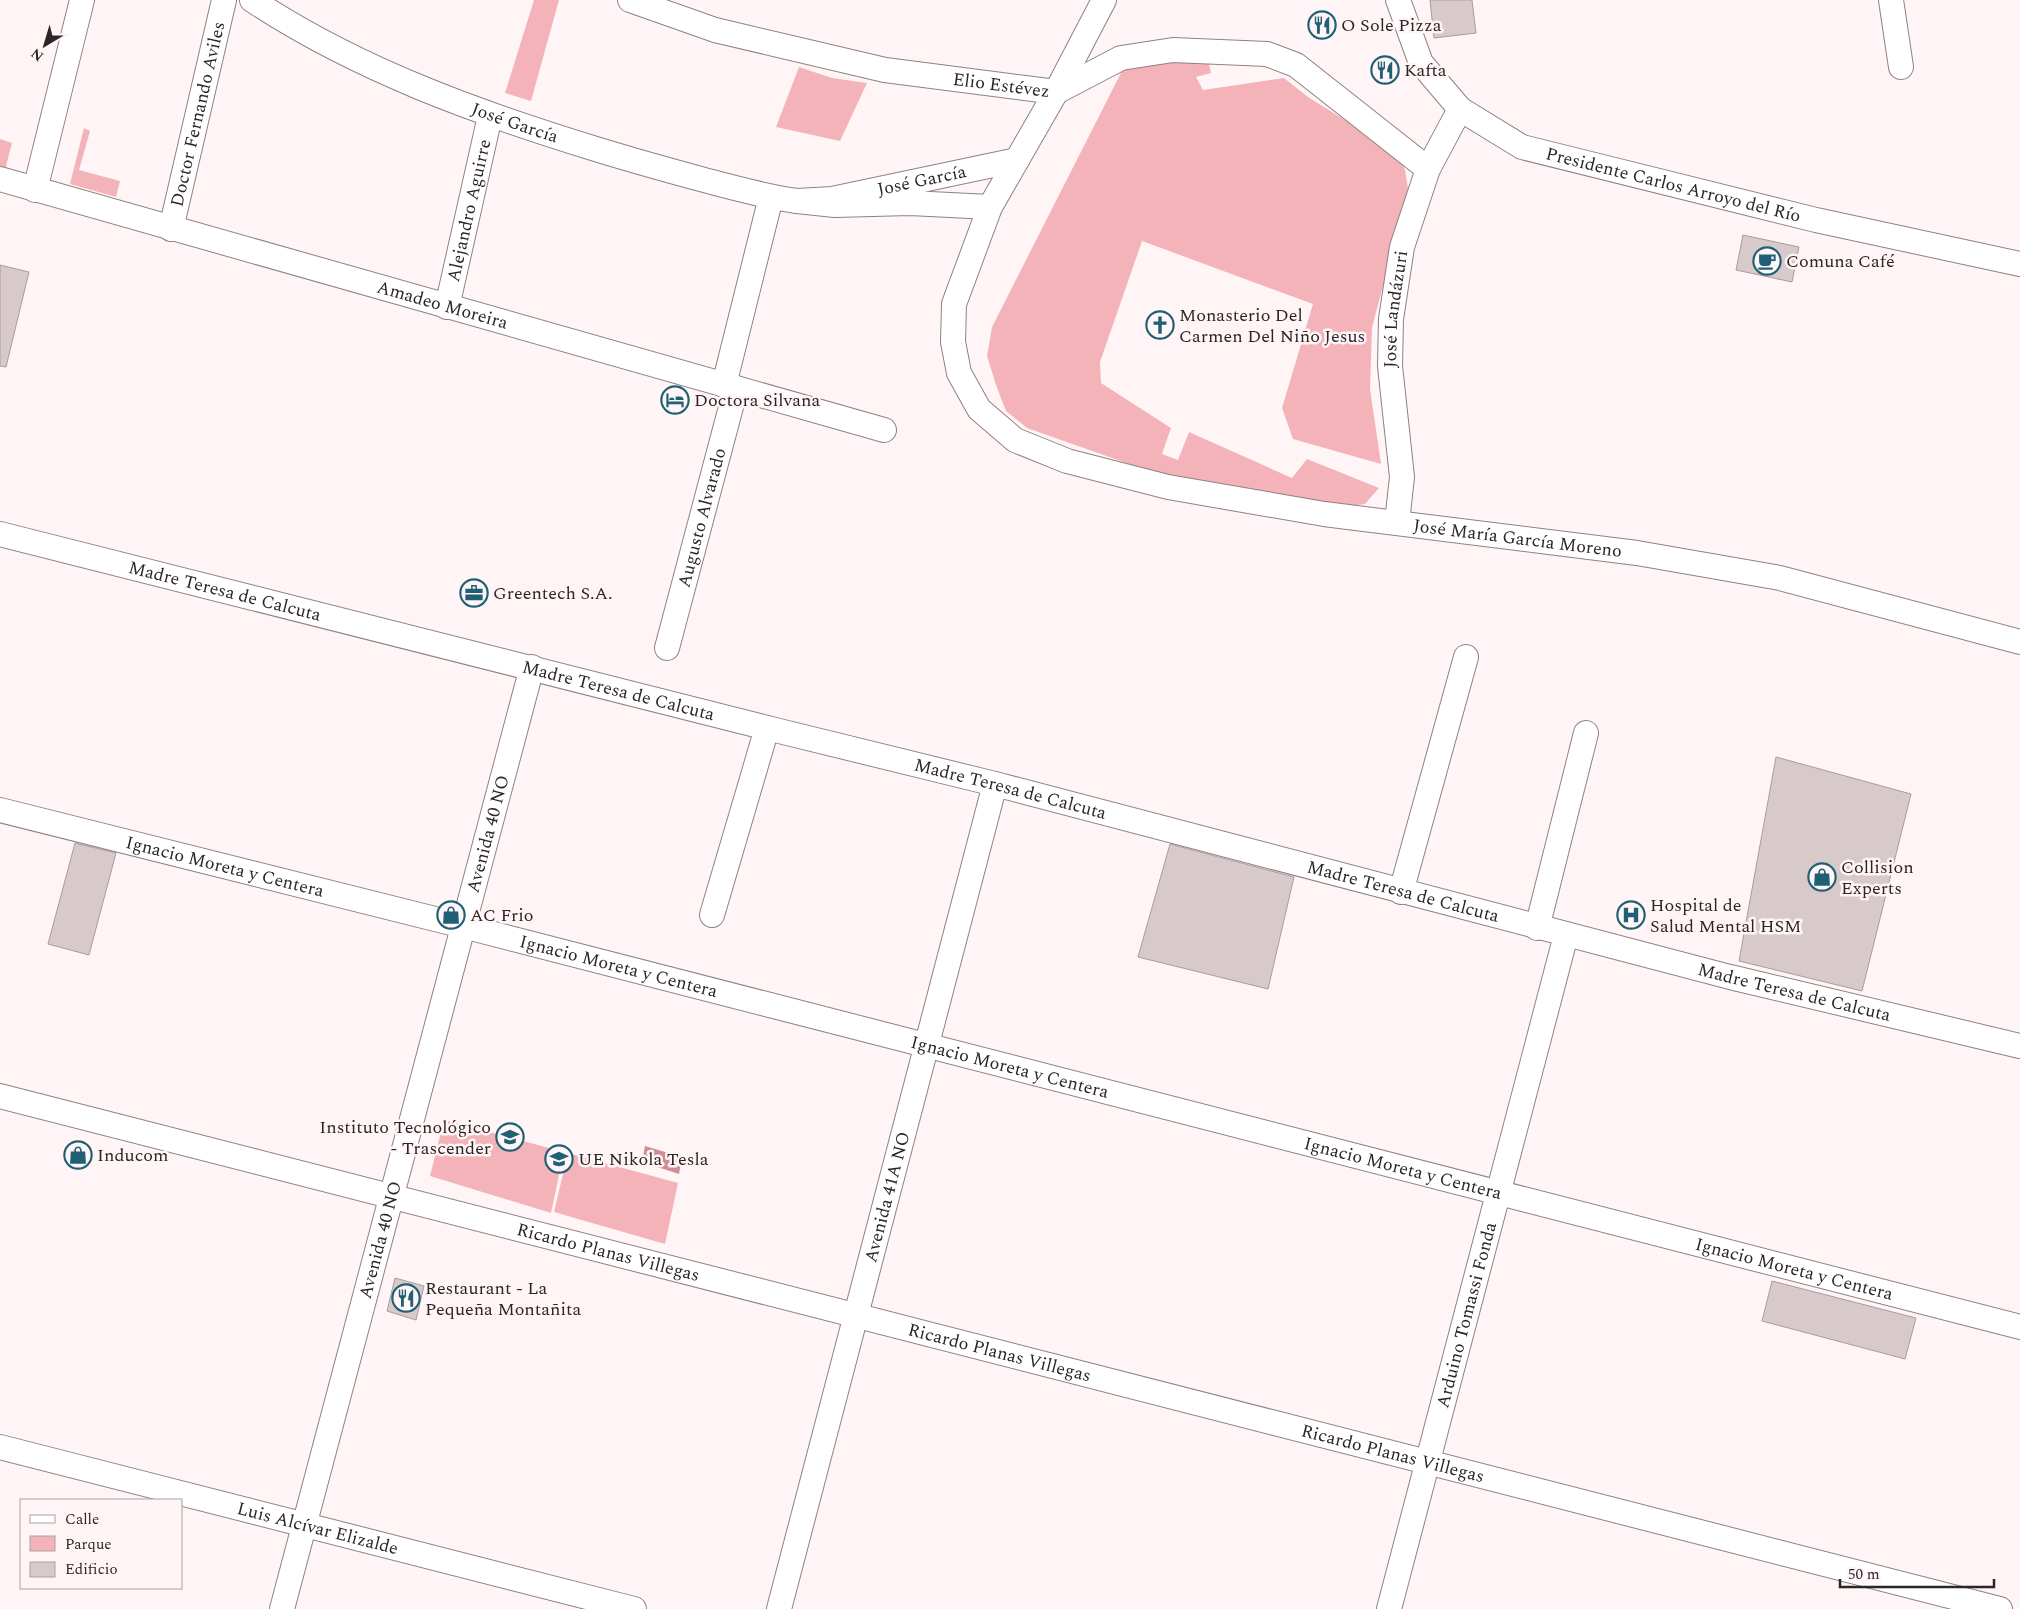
<svg xmlns="http://www.w3.org/2000/svg" width="2020" height="1609" font-family="Spectral,serif">
  <style>
    .green { fill: #f4b3b9 }
    .water { fill: #d18d94 }
    .building { fill: #d8c9ca; stroke: #aa9c9d }
    .lines { fill: none; stroke-linecap: round; stroke-linejoin: round }
    .street-casing { stroke: #8f8182; stroke-width: 26 }
    .street { stroke: #fff; stroke-width: 24 }
    .labels { text-anchor: middle; stroke-width: 5; stroke-linejoin: round; paint-order: stroke }
    .poi-label { font-size: 18px; fill: #2b2526; stroke: #fff5f6; text-anchor: start }
    .street-label { font-size: 18px; fill: #2b2526; stroke: #fff5f6 }
  </style>
  <rect width="100%" height="100%" fill="#fff5f6"/>
  <path class="green" d="M 534,0 L 559,0 L 531,101 L 505,93 Z
    M 1208,59 L 1211,73 L 1196,77 L 1203,90 L 1284,78 L 1308,97 L 1398,153 L 1405,170 L 1408,189 L 1372,328 L 1370,389 L 1381,464 L 1293,439 L 1282,408 L 1313,304 L 1142,241 L 1100,362 L 1101,383 L 1171,428 L 1162,454 L 1178,460 L 1189,432 L 1292,478 L 1307,459 L 1379,488 L 1365,504 L 1336,508 L 1186,484 L 1027,428 L 1006,411 L 996,385 L 987,356 L 992,327 L 1125,65 Z
    M 799,67 L 832,78 L 867,83 L 840,141 L 776,127 Z
    M 84,128 L 90,131 L 79,170 L 120,181 L 116,197 L 70,184 Z
    M 0,139 L 12,143 L 5,170 L 0,168 Z
    M 444,1120 L 564,1152 L 551,1213 L 430,1176 Z
    M 568,1153 L 678,1183 L 665,1244 L 554,1212 Z"/>
  <path class="water" d="M 645,1146 L 682,1157 L 679,1174 L 642,1162 Z"/>
  <path class="building" d="M 1430,0 L 1472,0 L 1476,33 L 1434,38 Z
    M 1743,235 L 1799,247 L 1792,282 L 1736,270 Z
    M 0,265 L 29,272 L 6,367 L 0,366 Z
    M 1776,757 L 1911,794 L 1862,991 L 1739,961 Z
    M 75,843 L 116,853 L 89,955 L 48,944 Z
    M 1170,844 L 1294,877 L 1268,989 L 1138,957 Z
    M 395,1278 L 424,1286 L 416,1320 L 387,1311 Z
    M 1772,1281 L 1916,1318 L 1905,1359 L 1762,1321 Z"/>
  <g class="lines">
    <g class="street-casing">
      <g id="street">
        <path id="s1" d="M 252,0 C 358,70 478,113 599,150 C 635,161 671,171 708,181 C 738,189 767,197 797,201"/>
        <path id="s2" d="M 630,0 L 715,30 L 885,70 L 1056,92 L 1121,58 L 1173,50 L 1267,54 L 1296,65 L 1428,169"/>
        <path id="s3" d="M 1104,0 L 1056,92 L 990,207 L 954,304 L 953,342 L 959,373 L 979,409 L 1015,440 L 1067,461 L 1168,487 L 1324,514 L 1637,553 L 1780,578 L 2020,642"/>
        <path id="s4" d="M 1398,0 L 1421,63 L 1460,109 L 1522,147 L 1816,220 L 2020,264"/>
        <path d="M 1891,0 L 1901,67"/>
        <path id="s5" d="M 0,179 L 884,430"/>
        <path d="M 35,190 L 82,0"/>
        <path id="s6" d="M 990,207 L 910,203 L 835,205 L 797,201 L 832,199 L 1017,160"/>
        <path id="s7" d="M 171,229 L 224,0"/>
        <path id="s8" d="M 447,307 L 490,116"/>
        <path d="M 724,385 L 771,197"/>
        <path id="s9" d="M 1397,522 L 1402,477 L 1390,366 L 1391,319 L 1402,247 L 1428,169 L 1460,109"/>
        <path id="s10" d="M 0,534 L 767,728 L 995,784 L 1730,977 L 2020,1046"/>
        <path id="s11" d="M 667,648 L 736,388"/>
        <path id="s12" d="M 0,810 L 463,926 L 2020,1327"/>
        <path d="M 1401,892 L 1466,657"/>
        <path d="M 712,915 L 767,728"/>
        <path d="M 1537,928 L 1586,733"/>
        <path id="s13" d="M 0,1096 L 2000,1609"/>
        <path id="s14" d="M 0,1447 L 634,1609"/>
        <path id="s15" d="M 282,1609 L 532,667"/>
        <path id="s16" d="M 779,1609 L 995,784"/>
        <path id="s17" d="M 1389,1609 L 1566,935"/>
      </g>
    </g>
    <use href="#street" class="street"/>
  </g>
  <defs>
    <g id="restaurant-ring" transform="scale(1.4375)"><circle r="9.5" fill="#fff5f6" stroke="#1f6074" stroke-width="1.5"/><path d="M-5-6h1v4h1v-4h1v4h1v-4h1v5L-1.5 .5V6h-2V.5L-5-1ZM5-6V6H3V1.5H1.5Q1.5-4 5-6Z" fill="#1f6074"/></g>
    <g id="cafe-ring" transform="scale(1.4375)"><circle r="9.5" fill="#fff5f6" stroke="#1f6074" stroke-width="1.5"/><path d="M-5.5-4.5H6V0H3Q3 3.5 0 3.5H-2.5Q-5.5 3.5-5.5 0ZM3-3.2v2h1.7v-2ZM-6 4.5H4V6H-6Z" fill="#1f6074"/></g>
    <g id="church-ring" transform="scale(1.4375)"><circle r="9.5" fill="#fff5f6" stroke="#1f6074" stroke-width="1.5"/><path d="M-1.2-6h2.4v3.5h3.3v2.4h-3.3V6h-2.4V-.1h-3.3v-2.4h3.3Z" fill="#1f6074"/></g>
    <g id="hotel-ring" transform="scale(1.4375)"><circle r="9.5" fill="#fff5f6" stroke="#1f6074" stroke-width="1.5"/><path d="M-6-4.5h1.5V1H6V5H4.5V3h-9V5H-6ZM-4 0a1.8 1.8 0 1 1 3.6 0ZM.5 0V-2.5h3Q6-2.5 6 0Z" fill="#1f6074"/></g>
    <g id="office-ring" transform="scale(1.4375)"><circle r="9.5" fill="#fff5f6" stroke="#1f6074" stroke-width="1.5"/><path d="M-6-3h4V-5.5h4V-3h4V5H-6ZM-1-4.5V-3h2v-1.5ZM-6 0V1H6V0Z" fill="#1f6074"/></g>
    <g id="shop-ring" transform="scale(1.4375)"><circle r="9.5" fill="#fff5f6" stroke="#1f6074" stroke-width="1.5"/><path d="M-5-2.5h2.3a2.7 3.5 0 0 1 5.4 0H5L5.5 6h-11ZM-1.5-2.5h3a1.5 2.3 0 0 0-3 0Z" fill="#1f6074"/></g>
    <g id="hospital-ring" transform="scale(1.4375)"><circle r="9.5" fill="#fff5f6" stroke="#1f6074" stroke-width="1.5"/><path d="M-5-5h3v3.5h4V-5h3V5h-3V1.5h-4V5h-3Z" fill="#1f6074"/></g>
    <g id="school-ring" transform="scale(1.4375)"><circle r="9.5" fill="#fff5f6" stroke="#1f6074" stroke-width="1.5"/><path d="M0-5L7-2L0 1L-7-2ZM-4 1L0 2.5L4 1V4Q0 6-4 4Z" fill="#1f6074"/></g>
  </defs>
  <g fill-rule="evenodd">
    <use href="#restaurant-ring" x="1322" y="25"/>
    <use href="#restaurant-ring" x="1385" y="70"/>
    <use href="#cafe-ring" x="1767" y="261"/>
    <use href="#church-ring" x="1160" y="325"/>
    <use href="#hotel-ring" x="675" y="400"/>
    <use href="#office-ring" x="474" y="593"/>
    <use href="#shop-ring" x="1822" y="877"/>
    <use href="#shop-ring" x="451" y="915"/>
    <use href="#hospital-ring" x="1631" y="915"/>
    <use href="#school-ring" x="510" y="1137"/>
    <use href="#shop-ring" x="78" y="1155"/>
    <use href="#school-ring" x="559" y="1159"/>
    <use href="#restaurant-ring" x="406" y="1298"/>
  </g>
  <g class="labels">
    <g class="poi-label">
      <text x="1341" y="31">O Sole Pizza</text>
      <text x="1404" y="76">Kafta</text>
      <text x="1786" y="267">Comuna Café</text>
      <text x="1179" y="321">Monasterio Del<tspan x="1179" dy="21">Carmen Del Niño Jesus</tspan></text>
      <text x="694" y="406">Doctora Silvana</text>
      <text x="493" y="599">Greentech S.A.</text>
      <text x="1841" y="873">Collision<tspan x="1841" dy="21">Experts</tspan></text>
      <text x="1650" y="911">Hospital de<tspan x="1650" dy="21">Salud Mental HSM</tspan></text>
      <text x="470" y="921">AC Frio</text>
      <text x="491" y="1133" text-anchor="end">Instituto Tecnológico<tspan x="491" dy="21">- Trascender</tspan></text>
      <text x="97" y="1161">Inducom</text>
      <text x="578" y="1165">UE Nikola Tesla</text>
      <text x="425" y="1294">Restaurant - La<tspan x="425" dy="21">Pequeña Montañita</tspan></text>
    </g>
    <g class="street-label">
      <text dy="6" stroke="none"><textPath href="#s2" startOffset="382">Elio Estévez</textPath></text>
      <text dy="6" stroke="none"><textPath href="#s7" startOffset="118">Doctor Fernando Aviles</textPath></text>
      <text dy="6" stroke="none"><textPath href="#s1" startOffset="291">José García</textPath></text>
      <text dy="6" stroke="none"><textPath href="#s6" startOffset="320">José García</textPath></text>
      <text dy="6" stroke="none"><textPath href="#s4" startOffset="356">Presidente Carlos Arroyo del Río</textPath></text>
      <text dy="6" stroke="none"><textPath href="#s8" startOffset="99">Alejandro Aguirre</textPath></text>
      <text dy="6" stroke="none"><textPath href="#s5" startOffset="460">Amadeo Moreira</textPath></text>
      <text dy="6" stroke="none"><textPath href="#s9" startOffset="214">José Landázuri</textPath></text>
      <text dy="6" stroke="none"><textPath href="#s11" startOffset="135">Augusto Alvarado</textPath></text>
      <text dy="6" stroke="none"><textPath href="#s3" startOffset="1012">José María García Moreno</textPath></text>
      <text dy="6" stroke="none"><textPath href="#s10" startOffset="232">Madre Teresa de Calcuta</textPath></text>
      <text dy="6" stroke="none"><textPath href="#s10" startOffset="638">Madre Teresa de Calcuta</textPath></text>
      <text dy="6" stroke="none"><textPath href="#s10" startOffset="1042">Madre Teresa de Calcuta</textPath></text>
      <text dy="6" stroke="none"><textPath href="#s15" startOffset="802">Avenida 40 NO</textPath></text>
      <text dy="6" stroke="none"><textPath href="#s12" startOffset="232">Ignacio Moreta y Centera</textPath></text>
      <text dy="6" stroke="none"><textPath href="#s10" startOffset="1448">Madre Teresa de Calcuta</textPath></text>
      <text dy="6" stroke="none"><textPath href="#s12" startOffset="638">Ignacio Moreta y Centera</textPath></text>
      <text dy="6" stroke="none"><textPath href="#s10" startOffset="1852">Madre Teresa de Calcuta</textPath></text>
      <text dy="6" stroke="none"><textPath href="#s12" startOffset="1042">Ignacio Moreta y Centera</textPath></text>
      <text dy="6" stroke="none"><textPath href="#s12" startOffset="1448">Ignacio Moreta y Centera</textPath></text>
      <text dy="6" stroke="none"><textPath href="#s16" startOffset="426">Avenida 41A NO</textPath></text>
      <text dy="6" stroke="none"><textPath href="#s15" startOffset="382">Avenida 40 NO</textPath></text>
      <text dy="6" stroke="none"><textPath href="#s13" startOffset="628">Ricardo Planas Villegas</textPath></text>
      <text dy="6" stroke="none"><textPath href="#s12" startOffset="1852">Ignacio Moreta y Centera</textPath></text>
      <text dy="6" stroke="none"><textPath href="#s17" startOffset="304">Arduino Tomassi Fonda</textPath></text>
      <text dy="6" stroke="none"><textPath href="#s13" startOffset="1032">Ricardo Planas Villegas</textPath></text>
      <text dy="6" stroke="none"><textPath href="#s13" startOffset="1438">Ricardo Planas Villegas</textPath></text>
      <text dy="6" stroke="none"><textPath href="#s14" startOffset="328">Luis Alcívar Elizalde</textPath></text>
    </g>
  </g>
  <rect x="20" y="1499" width="162" height="90" fill="#fff5f6" stroke="#aaa2a3"/>
  <rect x="30" y="1515" width="25" height="8" fill="#ffffff" stroke="#aaa2a3"/>
  <text x="65" y="1524" font-size="15" fill="#2b2526">Calle</text>
  <rect x="30" y="1536" width="25" height="15" fill="#f4b3b9" stroke="#aaa2a3"/>
  <text x="65" y="1549" font-size="15" fill="#2b2526">Parque</text>
  <rect x="30" y="1562" width="25" height="15" fill="#d8c9ca" stroke="#aaa2a3"/>
  <text x="65" y="1574" font-size="15" fill="#2b2526">Edificio</text>
  <g transform="translate(45 45) rotate(218)" stroke="#fff5f6" stroke-width="4" paint-order="stroke">
  <path d="M0-4L9 19L0 12L-9 19Z" fill="#2b2526"/>
  <text y="-8" font-size="14" font-weight="bold" text-anchor="middle" fill="#2b2526">N</text>
  </g>
  <path d="M1840 1579v8h154v-8" fill="none" stroke="#2b2526" stroke-width="2.5"/>
  <text x="1848" y="1579" font-size="15" fill="#2b2526" stroke="#fff5f6" stroke-width="4" paint-order="stroke">50 m</text>
</svg>
